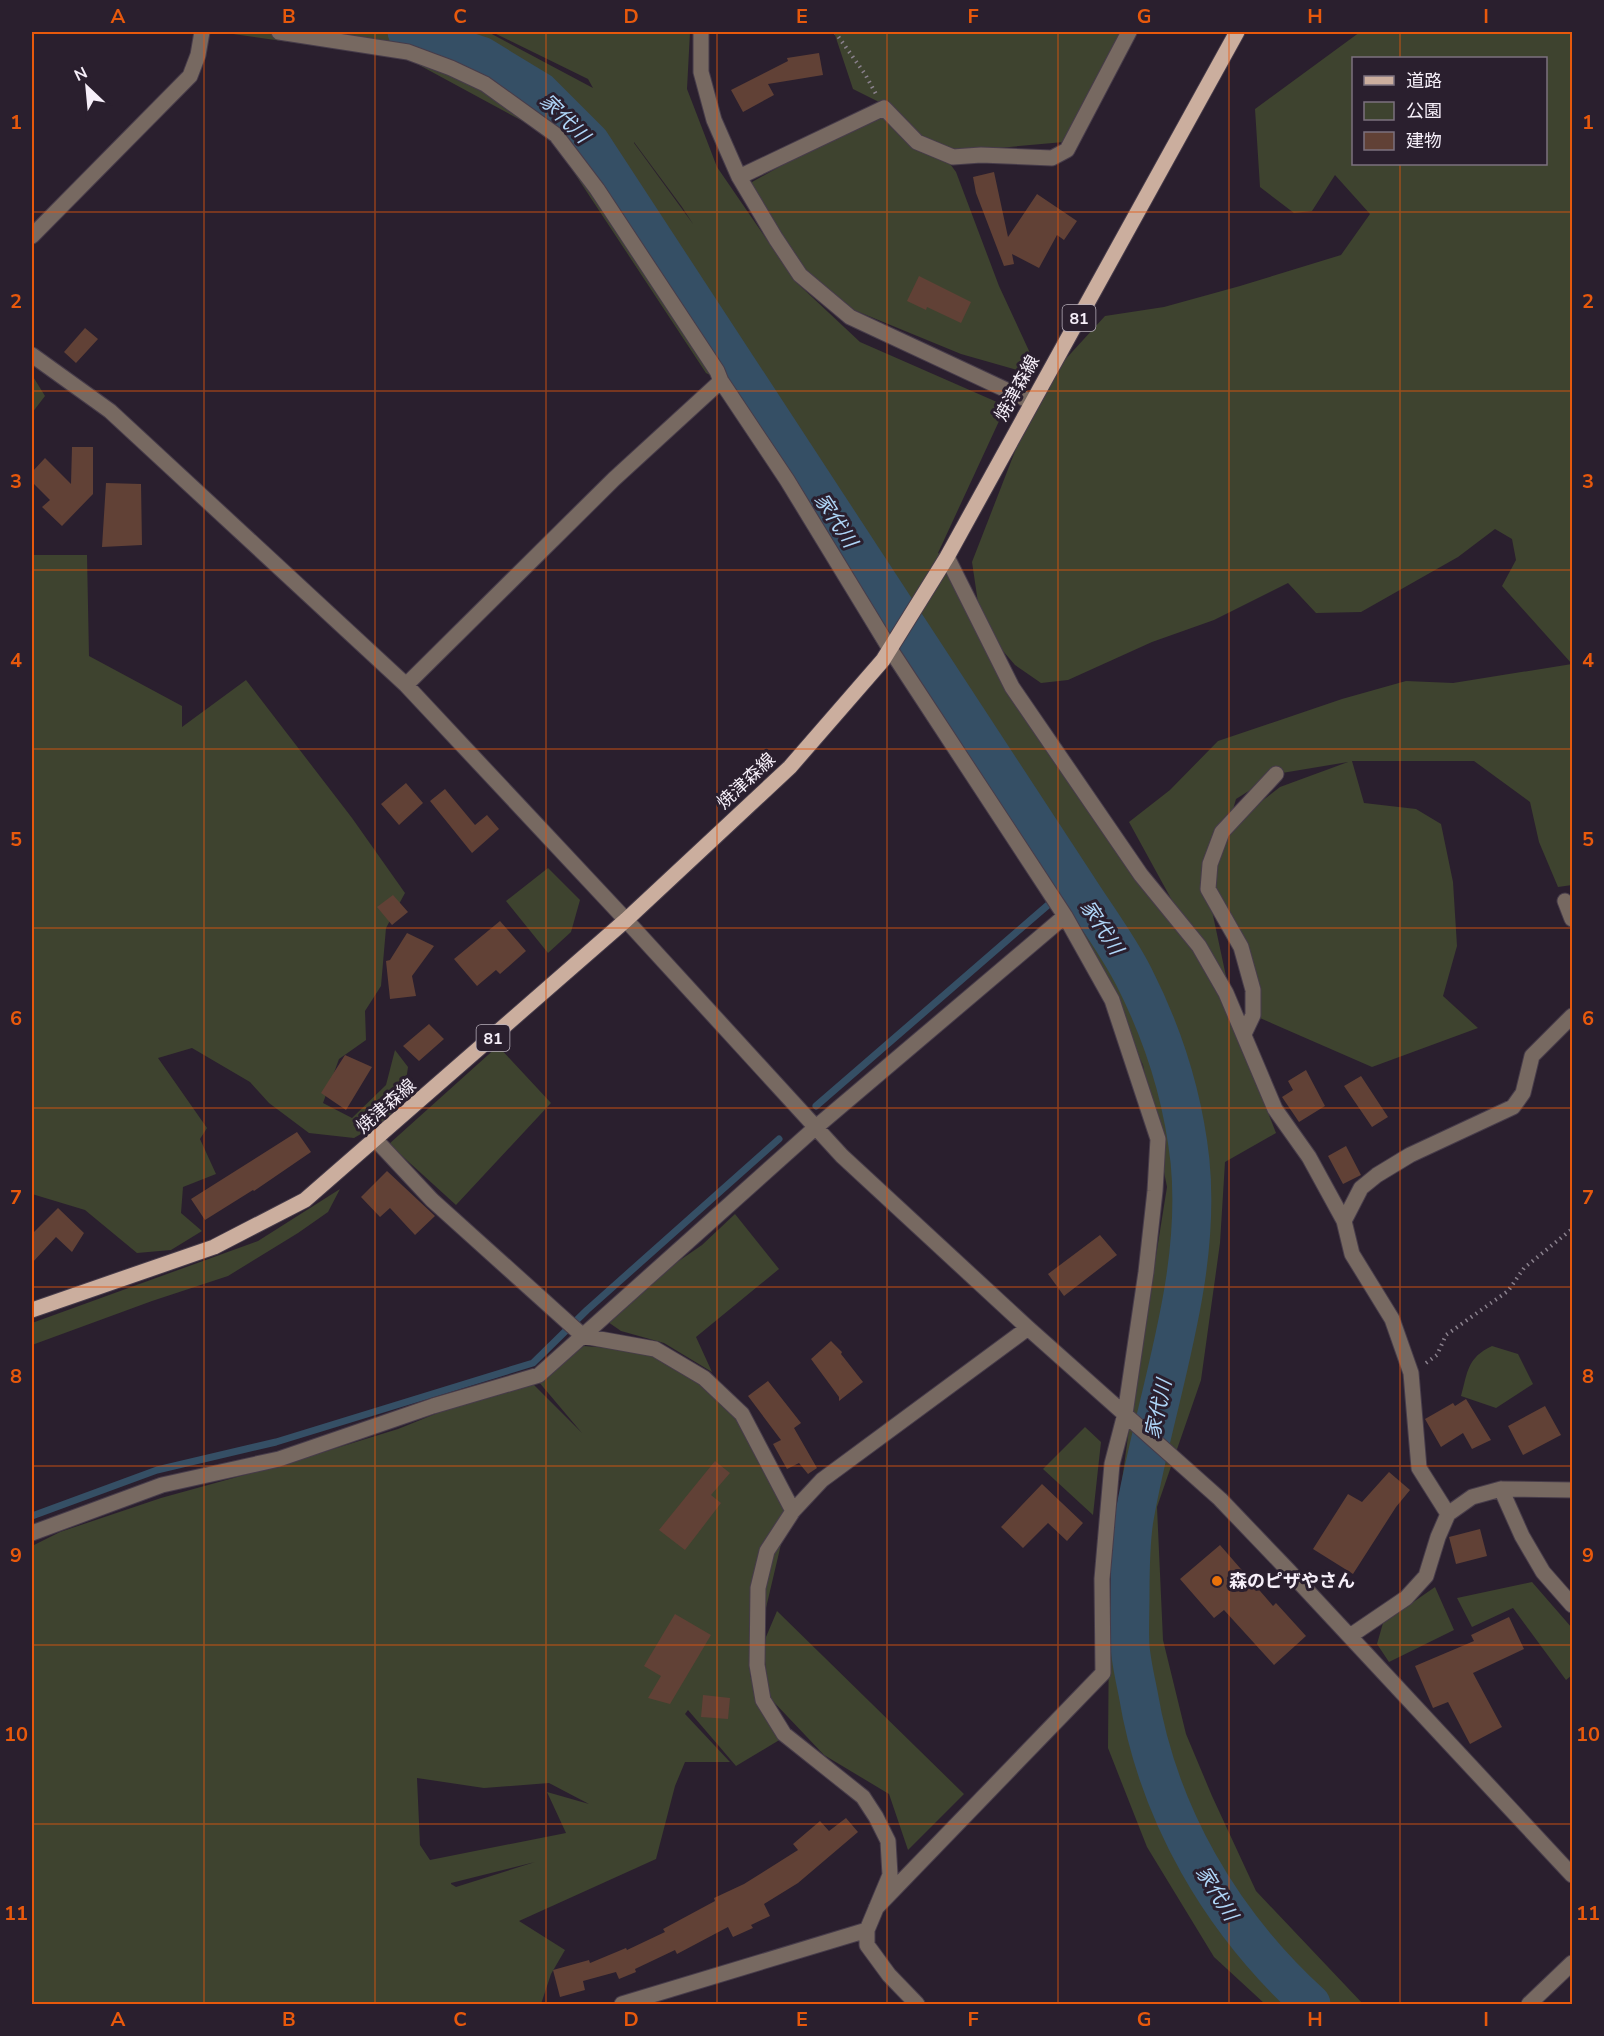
<svg xmlns="http://www.w3.org/2000/svg" width="1604" height="2036" font-family="'Nunito Sans','Noto Sans JP',sans-serif">
  <style>
    .green { fill: #3e432f; fill-rule: evenodd }
    .lines { fill: none; stroke-linecap: round; stroke-linejoin: round }
    .stream { stroke: #354f65; stroke-width: 7 }
    .river { stroke: #354f65; stroke-width: 39 }
    .building { fill: #614136 }
    .minor-casing { stroke: #473c4a; stroke-width: 17 }
    .major-casing { stroke: #473c4a; stroke-width: 17 }
    .path { stroke: #8a818d; stroke-width: 4; stroke-dasharray: 1.5 4.5; stroke-linecap: butt }
    .minor { stroke: #776961; stroke-width: 15 }
    .major { stroke: #cbae9e; stroke-width: 15 }
    .grid { fill: none; stroke: #e8590c; stroke-width: 1.5; stroke-opacity: 0.55 }
    .food-dot { fill: #e8710a; stroke: #2a1f2e; stroke-width: 2 }
    .labels { text-anchor: middle; stroke-width: 6; stroke-linejoin: round; paint-order: stroke }
    .shield { fill: #2a1f2e; stroke: #b9b1bc; stroke-width: 1.5 }
    .shield-label { font-size: 16px; font-weight: bold; fill: #f6eff9 }
    .street-label { font-size: 18px; fill: #f6eff9; stroke: #2a1f2e }
    .poi-label { font-size: 18px; font-weight: bold; fill: #f6eff9; stroke: #2a1f2e; text-anchor: start }
    .water-label { font-size: 20px; font-style: italic; fill: #afd6f8; stroke: #2a1f2e }
    .neatline { fill: none; stroke: #e8590c; stroke-width: 2 }
    .grid-label { font-size: 20px; text-anchor: middle; font-weight: bold; fill: #e8590c }
  </style>
  <rect width="100%" height="100%" fill="#2a1f2e"/>
  <path class="green" d="M 219,32 L 488,32 L 593,88 L 588,79 L 492,32 L 690,32 L 687,89 L 717,167 L 796,282 L 860,342 L 1006,406 L 938,553 L 947,557 L 981,623 L 972,562 L 1040,387 L 1105,316 L 1164,307 L 1240,286 L 1341,255 L 1370,214 L 1335,175 L 1312,211 L 1294,213 L 1260,187 L 1255,109 L 1360,32 L 1572,32 L 1572,885 L 1558,887 L 1539,842 L 1530,802 L 1474,761 L 1352,761 L 1364,803 L 1416,809 L 1441,824 L 1453,882 L 1457,946 L 1443,996 L 1478,1028 L 1372,1067 L 1253,1015 L 1257,977 L 1208,892 L 1233,1009 L 1219,986 L 1276,1133 L 1225,1162 L 1220,1243 L 1201,1380 L 1157,1507 L 1163,1640 L 1186,1734 L 1212,1796 L 1256,1891 L 1363,2004 L 1265,2004 L 1214,1957 L 1147,1847 L 1108,1748 L 1109,1627 L 1116,1524 L 1133,1400 L 1167,1187 L 1143,1065 L 1091,957 L 1065,916 L 885,657 L 721,381 L 706,373 L 550,136 L 408,59 ZM 1354,58 L 1546,58 L 1546,164 L 1354,164 ZM 634,142 L 682,207 L 693,224 L 634,143 ZM 1495,529 L 1512,539 L 1516,560 L 1502,586 L 1572,664 L 1453,683 L 1406,681 L 1342,699 L 1218,741 L 1170,790 L 1129,822 L 1197,946 L 1007,675 L 985,630 L 1015,665 L 1041,683 L 1068,680 L 1152,642 L 1214,620 L 1288,583 L 1316,613 L 1361,612 L 1458,557 ZM 1348,762 L 1280,787 L 1228,827 L 1236,799 L 1276,774 Z
    M 834,32 L 1122,32 L 1064,142 L 942,153 L 956,172 L 999,286 L 1030,353 L 1021,371 L 961,354 L 854,310 L 793,265 L 745,186 L 884,108 L 908,127 L 885,105 L 853,89 Z
    M 32,375 L 45,396 L 32,413 Z
    M 32,555 L 87,555 L 89,656 L 182,706 L 182,727 L 246,680 L 352,818 L 405,893 L 386,928 L 381,986 L 365,1011 L 366,1040 L 339,1059 L 323,1103 L 352,1118 L 386,1085 L 395,1050 L 408,1067 L 404,1095 L 387,1119 L 354,1138 L 309,1133 L 269,1103 L 250,1082 L 192,1048 L 158,1058 L 207,1128 L 200,1139 L 216,1174 L 183,1187 L 181,1213 L 202,1231 L 171,1250 L 137,1253 L 85,1210 L 32,1194 Z
    M 548,868 L 580,900 L 571,932 L 548,953 L 506,901 Z
    M 498,1046 L 551,1103 L 456,1205 L 389,1144 Z
    M 340,1189 L 328,1212 L 298,1233 L 228,1276 L 152,1301 L 32,1345 L 32,1323 L 258,1241 Z
    M 735,1214 L 779,1269 L 696,1337 L 712,1372 L 664,1343 L 621,1331 L 608,1322 L 670,1267 L 702,1245 Z
    M 584,1346 L 661,1352 L 742,1414 L 790,1506 L 750,1676 L 786,1736 L 736,1766 L 688,1710 L 685,1714 L 730,1762 L 685,1762 L 675,1786 L 656,1859 L 519,1921 L 565,1950 L 551,1974 L 541,2004 L 32,2004 L 32,1546 L 60,1532 L 161,1498 L 291,1462 L 398,1429 L 455,1406 L 533,1384 L 582,1433 L 538,1381 ZM 417,1778 L 484,1788 L 549,1783 L 589,1804 L 547,1792 L 566,1833 L 430,1860 L 420,1845 ZM 535,1862 L 456,1887 L 451,1884 L 451,1883 Z
    M 1492,1346 L 1518,1354 L 1533,1384 L 1496,1408 L 1461,1396 C 1468,1371 1467,1358 1492,1346 Z
    M 1085,1427 L 1101,1442 L 1093,1515 L 1043,1469 Z
    M 1532,1582 L 1572,1628 L 1572,1675 L 1566,1680 L 1513,1608 L 1472,1627 L 1457,1598 Z
    M 1435,1587 L 1454,1630 L 1389,1662 L 1377,1644 L 1383,1623 Z
    M 777,1611 L 964,1794 L 908,1850 L 889,1794 L 824,1755 L 769,1697 L 763,1644 Z"/>
  <g class="lines">
    <path class="stream" d="M 816,1106 L 1048,905 L 1076,885
      M 32,1516 L 157,1470 L 276,1442 L 533,1363 L 587,1310 L 779,1139"/>
    <path class="river" d="M 407,32 L 481,56 L 540,92 L 590,142 L 1076,885 C 1095,915 1118,945 1134,977 C 1163,1034 1183,1097 1190,1161 C 1202,1281 1154,1402 1134,1519 C 1130,1544 1130,1572 1130,1597 C 1130,1613 1129,1630 1130,1646 C 1131,1661 1135,1678 1138,1693 C 1158,1814 1221,1922 1311,2004"/>
  </g>
  <path class="building" d="M 819,53 L 823,75 L 768,84 L 774,95 L 743,112 L 731,90 L 788,61 L 787,58 Z
    M 994,172 L 1008,237 L 1037,194 L 1077,221 L 1064,240 L 1057,235 L 1039,268 L 1012,254 L 1014,264 L 1004,266 L 976,193 L 973,177 Z
    M 919,276 L 971,302 L 961,323 L 927,307 L 926,310 L 907,301 Z
    M 85,328 L 98,339 L 76,363 L 64,352 Z
    M 72,447 L 93,447 L 93,494 L 62,526 L 42,507 L 50,500 L 32,482 L 32,472 L 45,458 L 71,484 Z
    M 106,483 L 141,484 L 142,545 L 102,547 Z
    M 406,783 L 423,803 L 399,825 L 381,804 Z
    M 445,789 L 475,825 L 487,815 L 499,829 L 472,853 L 430,801 Z
    M 393,895 L 408,912 L 392,925 L 377,907 Z
    M 500,921 L 526,951 L 500,974 L 496,970 L 477,986 L 454,959 Z
    M 407,933 L 434,946 L 412,976 L 416,996 L 390,999 L 386,961 L 390,960 Z
    M 429,1024 L 444,1039 L 419,1061 L 403,1046 Z
    M 345,1055 L 372,1067 L 346,1110 L 321,1093 Z
    M 1306,1070 L 1325,1106 L 1299,1122 L 1282,1097 L 1293,1090 L 1288,1081 Z
    M 1361,1076 L 1388,1117 L 1372,1127 L 1344,1086 Z
    M 297,1132 L 311,1152 L 254,1191 L 253,1190 L 205,1220 L 191,1199 Z
    M 1346,1146 L 1361,1175 L 1343,1184 L 1328,1156 Z
    M 387,1171 L 435,1216 L 415,1235 L 390,1208 L 380,1217 L 361,1197 Z
    M 58,1208 L 84,1233 L 72,1252 L 56,1237 L 32,1263 L 32,1234 Z
    M 1100,1235 L 1117,1255 L 1064,1296 L 1048,1274 Z
    M 831,1341 L 842,1352 L 841,1354 L 863,1382 L 839,1401 L 839,1397 L 811,1359 Z
    M 768,1381 L 801,1423 L 794,1428 L 817,1468 L 808,1474 L 799,1463 L 787,1469 L 773,1444 L 781,1440 L 748,1396 Z
    M 1466,1399 L 1491,1440 L 1472,1449 L 1463,1433 L 1441,1447 L 1425,1419 L 1453,1403 L 1455,1406 Z
    M 1545,1406 L 1561,1435 L 1523,1455 L 1508,1426 Z
    M 715,1461 L 730,1473 L 711,1495 L 721,1503 L 685,1550 L 659,1530 Z
    M 1389,1472 L 1410,1490 L 1396,1507 L 1353,1574 L 1313,1549 L 1348,1494 L 1362,1502 Z
    M 1042,1484 L 1083,1523 L 1067,1541 L 1048,1523 L 1023,1548 L 1001,1527 Z
    M 1480,1529 L 1487,1556 L 1456,1564 L 1449,1537 Z
    M 1220,1545 L 1273,1606 L 1276,1603 L 1306,1636 L 1274,1665 L 1224,1610 L 1214,1618 L 1180,1579 Z
    M 675,1614 L 711,1635 L 670,1704 L 648,1698 L 661,1676 L 644,1666 Z
    M 1509,1617 L 1524,1649 L 1473,1673 L 1502,1727 L 1470,1744 L 1448,1702 L 1433,1708 L 1415,1666 L 1474,1641 L 1471,1635 Z
    M 703,1695 L 730,1698 L 728,1719 L 701,1717 Z
    M 846,1818 L 858,1832 L 798,1883 L 764,1904 L 770,1916 L 751,1925 L 753,1928 L 733,1937 L 728,1927 L 677,1954 L 675,1950 L 635,1969 L 636,1972 L 619,1979 L 616,1972 L 583,1981 L 585,1990 L 560,1997 L 553,1970 L 589,1960 L 590,1963 L 626,1948 L 627,1950 L 665,1932 L 663,1929 L 715,1901 L 714,1898 L 744,1884 L 798,1850 L 793,1844 L 820,1821 L 829,1831 Z"/>
  <g class="lines">
    <g class="minor-casing">
      <path id="minor" d="M 279,32 L 408,52 L 451,68 L 485,84 L 556,135 L 597,189 L 717,371 L 721,381 L 787,480 L 890,649 L 1065,916 L 1112,1000 L 1158,1139 L 1155,1191 L 1146,1272 L 1125,1414 L 1112,1464 L 1102,1579 L 1103,1673 L 876,1908
        M 701,32 L 701,72 L 714,120 L 739,177 L 776,239 L 800,275 L 850,317 L 1032,402
        M 739,177 L 884,108 L 917,142 L 953,157 L 981,155 L 1052,158 L 1067,150 L 1129,32
        M 32,236 L 190,76 L 198,55 L 202,32
        M 32,355 L 110,411 L 406,685 L 626,920 L 842,1156 L 1028,1328 L 1220,1499 L 1287,1569 L 1572,1875
        M 947,557 L 1012,687 L 1141,875 L 1199,946 L 1226,993 L 1275,1109 L 1309,1157 L 1344,1221 L 1352,1254 L 1392,1319 L 1411,1373 L 1419,1468 L 1448,1514
        M 406,685 L 614,479 L 721,381
        M 1565,901 L 1572,919
        M 1244,1034 L 1253,1015 L 1253,990 L 1241,947 L 1208,889 L 1210,864 L 1222,832 L 1276,774
        M 376,1140 L 432,1200 L 583,1336 L 655,1349 L 704,1378 L 742,1414 L 793,1511
        M 1344,1221 L 1361,1188 L 1377,1175 L 1410,1155 L 1513,1107 L 1523,1093 L 1532,1056 L 1572,1016
        M 1501,1489 L 1522,1536 L 1543,1572 L 1572,1605
        M 32,1533 L 162,1485 L 279,1459 L 433,1406 L 539,1375 L 815,1128 L 1065,916
        M 1350,1636 L 1406,1598 L 1426,1576 L 1438,1537 L 1448,1514 L 1472,1497 L 1501,1489 L 1572,1490
        M 622,2004 L 867,1930
        M 917,2004 L 889,1975 L 867,1945 L 867,1930 L 890,1875 L 888,1841 L 876,1817 L 863,1797 L 784,1734 L 763,1700 L 757,1665 L 758,1588 L 767,1551 L 793,1511 L 822,1480 L 1028,1328
        M 1529,2004 L 1572,1963"/>
    </g>
    <g class="major-casing">
      <path id="major" d="M 32,1310 L 214,1247 L 305,1200 L 626,920 L 790,767 L 883,660 L 947,557 L 1237,32"/>
    </g>
    <path class="path" d="M 835,32 L 865,74 L 876,94
      M 1426,1363 L 1437,1355 L 1446,1335 L 1508,1291 L 1524,1268 L 1572,1229"/>
    <use href="#minor" class="minor"/>
    <use href="#major" class="major"/>
  </g>
  <path class="grid" d="M 204,32 L 204,2004M 375,32 L 375,2004M 546,32 L 546,2004M 717,32 L 717,2004M 887,32 L 887,2004M 1058,32 L 1058,2004M 1229,32 L 1229,2004M 1400,32 L 1400,58M 1400,164 L 1400,2004M 32,212 L 1572,212M 32,391 L 1572,391M 32,570 L 1572,570M 32,749 L 1572,749M 32,928 L 1572,928M 32,1108 L 1572,1108M 32,1287 L 1572,1287M 32,1466 L 1572,1466M 32,1645 L 1572,1645M 32,1824 L 1572,1824"/>
  <circle class="food-dot" cx="1217" cy="1581" r="6"/>
  <g class="labels">
    <g class="shield">
      <rect x="1062.5" y="305" width="33" height="26" rx="4.5"/>
      <rect x="476.5" y="1025" width="33" height="26" rx="4.5"/>
    </g>
    <g class="shield-label">
      <text x="1079" y="324">81</text>
      <text x="493" y="1044">81</text>
    </g>
    <g class="street-label">
      <text transform="translate(1017 388) rotate(-61)" y="6">焼津森線</text>
      <text transform="translate(746 781) rotate(-43)" y="6">焼津森線</text>
      <text transform="translate(386 1106) rotate(-41)" y="6">焼津森線</text>
    </g>
    <g class="poi-label">
      <text x="1229" y="1587">森のピザやさん</text>
    </g>
    <g class="water-label">
      <text transform="translate(565 118) rotate(45)" y="7">家代川</text>
      <text transform="translate(836 520) rotate(57)" y="7">家代川</text>
      <text transform="translate(1102 927) rotate(57)" y="7">家代川</text>
      <text transform="translate(1158 1409) rotate(-78)" y="7">家代川</text>
      <text transform="translate(1217 1893) rotate(58)" y="7">家代川</text>
    </g>
  </g>
  <rect width="1604" height="2036" fill="none" stroke="#2a1f2e" stroke-width="66"/>
  <rect x="1352" y="57" width="195" height="108" fill="#2a1f2e" stroke="#7c727f" stroke-width="1.5"/>
  <rect x="1364" y="76" width="30" height="9" fill="#cbae9e" stroke="#7c727f" stroke-width="1.5"/>
  <text x="1406" y="87" font-size="18" fill="#f6eff9">道路</text>
  <rect x="1364" y="102" width="30" height="18" fill="#3e432f" stroke="#7c727f" stroke-width="1.5"/>
  <text x="1406" y="117" font-size="18" fill="#f6eff9">公園</text>
  <rect x="1364" y="132" width="30" height="18" fill="#614136" stroke="#7c727f" stroke-width="1.5"/>
  <text x="1406" y="147" font-size="18" fill="#f6eff9">建物</text>
  <g transform="translate(87 87) rotate(334)" stroke="#2a1f2e" stroke-width="4.5" paint-order="stroke">
  <path d="M0-4.5L10 22L0 15L-10 22Z" fill="#f6eff9"/>
  <text y="-9" font-size="16" font-weight="bold" text-anchor="middle" fill="#f6eff9">N</text>
  </g>
  <rect x="33" y="33" width="1538" height="1970" class="neatline"/>
  <g class="grid-label">
    <text x="118" y="23">A</text>
    <text x="289" y="23">B</text>
    <text x="460" y="23">C</text>
    <text x="631" y="23">D</text>
    <text x="802" y="23">E</text>
    <text x="973" y="23">F</text>
    <text x="1144" y="23">G</text>
    <text x="1315" y="23">H</text>
    <text x="1486" y="23">I</text>
    <text x="16" y="129">1</text>
    <text x="1588" y="129">1</text>
    <text x="16" y="308">2</text>
    <text x="1588" y="308">2</text>
    <text x="16" y="488">3</text>
    <text x="1588" y="488">3</text>
    <text x="16" y="667">4</text>
    <text x="1588" y="667">4</text>
    <text x="16" y="846">5</text>
    <text x="1588" y="846">5</text>
    <text x="16" y="1025">6</text>
    <text x="1588" y="1025">6</text>
    <text x="16" y="1204">7</text>
    <text x="1588" y="1204">7</text>
    <text x="16" y="1383">8</text>
    <text x="1588" y="1383">8</text>
    <text x="16" y="1562">9</text>
    <text x="1588" y="1562">9</text>
    <text x="16" y="1741">10</text>
    <text x="1588" y="1741">10</text>
    <text x="16" y="1920">11</text>
    <text x="1588" y="1920">11</text>
    <text x="118" y="2026">A</text>
    <text x="289" y="2026">B</text>
    <text x="460" y="2026">C</text>
    <text x="631" y="2026">D</text>
    <text x="802" y="2026">E</text>
    <text x="973" y="2026">F</text>
    <text x="1144" y="2026">G</text>
    <text x="1315" y="2026">H</text>
    <text x="1486" y="2026">I</text>
  </g>
</svg>
